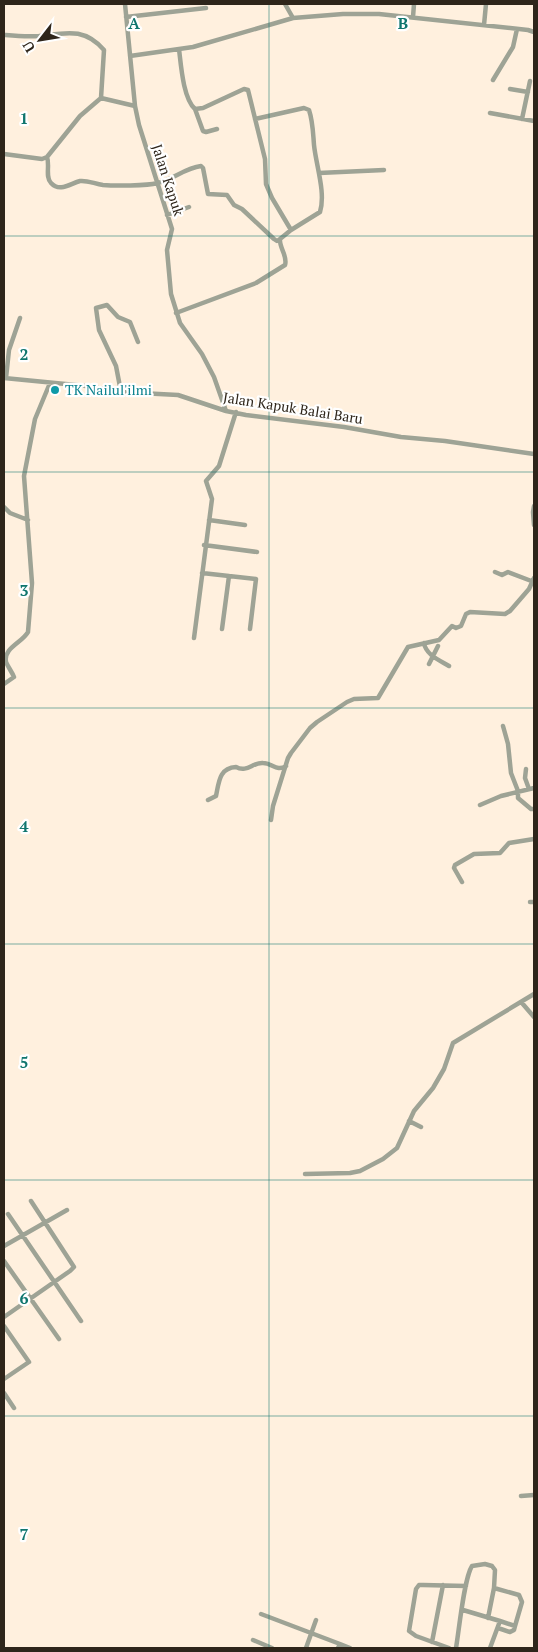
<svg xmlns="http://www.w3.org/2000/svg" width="538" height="1652" font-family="'PT Serif',serif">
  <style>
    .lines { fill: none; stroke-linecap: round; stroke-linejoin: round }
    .minor { stroke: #9ea395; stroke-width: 4.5 }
    .grid { fill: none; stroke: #0f766e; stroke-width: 1; stroke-opacity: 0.55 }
    .culture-dot { fill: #0f9aa8; stroke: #fff; stroke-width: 2 }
    .labels { text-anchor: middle; stroke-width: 4.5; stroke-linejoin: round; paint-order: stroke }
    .street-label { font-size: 14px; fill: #2e251a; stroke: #fff }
    .culture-label { font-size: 14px; fill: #0d838f; stroke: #fff; text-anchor: start }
    .grid-label { font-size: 16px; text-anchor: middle; font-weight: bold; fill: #0f766e; stroke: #fff; stroke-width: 4.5; stroke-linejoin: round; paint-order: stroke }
  </style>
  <rect width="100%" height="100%" fill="#fff0de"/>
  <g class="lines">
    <path class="minor" d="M 125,4 L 135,106 L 139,125 L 172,229 L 167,250 L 171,294 L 180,323 L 202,354 L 214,377 L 226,411
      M 285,4 L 293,18
      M 126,17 L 206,8
      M 413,17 L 414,4
      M 484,25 L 486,4
      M 4,35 C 16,36 27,37 39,36 C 66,33 84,27 104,50 L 101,98 L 80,116 L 47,157
      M 179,49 C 181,65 183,98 195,109 L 203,108 L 244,89 L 248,90 L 265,159 L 266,184 L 272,198 L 291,230
      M 130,56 L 193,47 L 293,18 L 343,14 L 379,14 L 528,30 L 534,32
      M 493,80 L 513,47 L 517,29
      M 510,89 L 528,92
      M 101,98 L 135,106
      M 195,109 L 203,131 L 206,132 L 217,129
      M 490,113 L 534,121
      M 522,119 L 530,81
      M 4,154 L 42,159 L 47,157 C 50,165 45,177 51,183 C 60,193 71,183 80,181 C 87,180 95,184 103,185 C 114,186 147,186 157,183 C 172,180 185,168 201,166 L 203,168 L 208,194 L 227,195 L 234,205 L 242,209 L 274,239 L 277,241 L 280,239
      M 319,173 L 384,170
      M 167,215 L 189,207
      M 176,313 L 256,283 L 285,265 C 288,256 279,248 280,239 L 291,230 L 320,212 C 326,193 316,165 314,145 C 313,133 313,122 309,110 L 304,108 L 255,119
      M 4,378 L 86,386 L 121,392 L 178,395 L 226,411 L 246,415 L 344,427 L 401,437 L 445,441 L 534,454
      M 6,378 L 9,350 L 20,318
      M 121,392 L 116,366 L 99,330 L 96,308 L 107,305 L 118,317 L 130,322 L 138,342
      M 534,506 L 533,512 L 534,525
      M 4,507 L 10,513 L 28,520
      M 209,520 L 245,525
      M 204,545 L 257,552
      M 495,572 L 502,575 L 508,572 L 534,582
      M 202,573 L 256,579 L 250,629
      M 222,629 L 229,576
      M 194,638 L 212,499 L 206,481 L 219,466 L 236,412
      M 424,643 C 426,655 439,660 449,666
      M 429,664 L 438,646
      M 4,684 L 14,677 C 12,672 8,667 6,662 C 3,648 23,642 28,632 L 32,583 L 24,476 L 35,419 L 50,383
      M 503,726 L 508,744 L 511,773 L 518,791 L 518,798 L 531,809 L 534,809
      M 526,769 L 525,778 L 529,789
      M 208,800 L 216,796 C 219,782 219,768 236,767 C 247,773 253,762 263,763 C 272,763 277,772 286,766
      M 480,805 L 501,796 L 534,788
      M 271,820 L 273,806 L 288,758 L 291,753 L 310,728 L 317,722 L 347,702 L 354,699 L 378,698 L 408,647 L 439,640 L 452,626 L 456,628 L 461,626 L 466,614 L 470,612 L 505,614 L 510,611 L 529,589 L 534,578
      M 462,882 L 454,868 L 455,865 L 474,854 L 500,853 L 509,843 L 534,839
      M 530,902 L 534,902
      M 522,1003 L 534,1017
      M 409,1121 L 421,1127
      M 305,1174 L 350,1173 L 360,1171 L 383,1159 L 397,1148 L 414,1111 L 433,1088 L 444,1069 L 453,1043 L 534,994
      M 8,1214 L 81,1321
      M 4,1246 L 67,1210
      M 4,1261 L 59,1339
      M 4,1317 L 70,1271 L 74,1267 L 31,1201
      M 4,1326 L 29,1362 L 4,1379
      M 4,1393 L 14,1408
      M 521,1496 L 534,1495
      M 463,1610 L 500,1621 L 490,1648
      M 261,1614 L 340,1644 L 338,1648
      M 488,1618 L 494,1588 L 519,1595 L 522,1602 L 515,1626 L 500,1621
      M 498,1628 L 510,1632 L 514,1630 L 515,1626
      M 253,1640 L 272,1648
      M 432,1642 L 443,1585
      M 340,1644 L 350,1648
      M 306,1648 L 316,1620
      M 449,1648 L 416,1636 L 409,1631 L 416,1589 L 419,1585 L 423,1585 L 466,1586
      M 456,1648 C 459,1631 464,1578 472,1566 L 485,1564 L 492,1566 L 495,1570 L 494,1588"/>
  </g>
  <path class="grid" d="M 269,4 L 269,1648M 4,236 L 534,236M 4,472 L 534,472M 4,708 L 534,708M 4,944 L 534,944M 4,1180 L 534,1180M 4,1416 L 534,1416"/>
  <circle class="culture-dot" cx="55" cy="390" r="5"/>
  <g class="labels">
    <g class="street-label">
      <text transform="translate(168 180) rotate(72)" y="5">Jalan Kapuk</text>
      <text transform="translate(293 408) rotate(9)" y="5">Jalan Kapuk Balai Baru</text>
    </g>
    <g class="culture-label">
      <text x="65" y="395">TK Nailul'ilmi</text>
    </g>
  </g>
  <g class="grid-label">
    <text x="134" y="29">A</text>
    <text x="403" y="29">B</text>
    <text x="24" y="124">1</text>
    <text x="24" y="360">2</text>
    <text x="24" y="596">3</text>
    <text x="24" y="832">4</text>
    <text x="24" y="1068">5</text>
    <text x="24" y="1304">6</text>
    <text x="24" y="1540">7</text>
  </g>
  <rect width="538" height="1652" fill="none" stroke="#2e251a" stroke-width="10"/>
  <g transform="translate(40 40) rotate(239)" stroke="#ffffff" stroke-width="4" paint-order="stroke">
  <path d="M0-4L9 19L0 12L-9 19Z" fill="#2e251a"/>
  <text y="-8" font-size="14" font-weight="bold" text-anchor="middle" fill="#2e251a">U</text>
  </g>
</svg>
